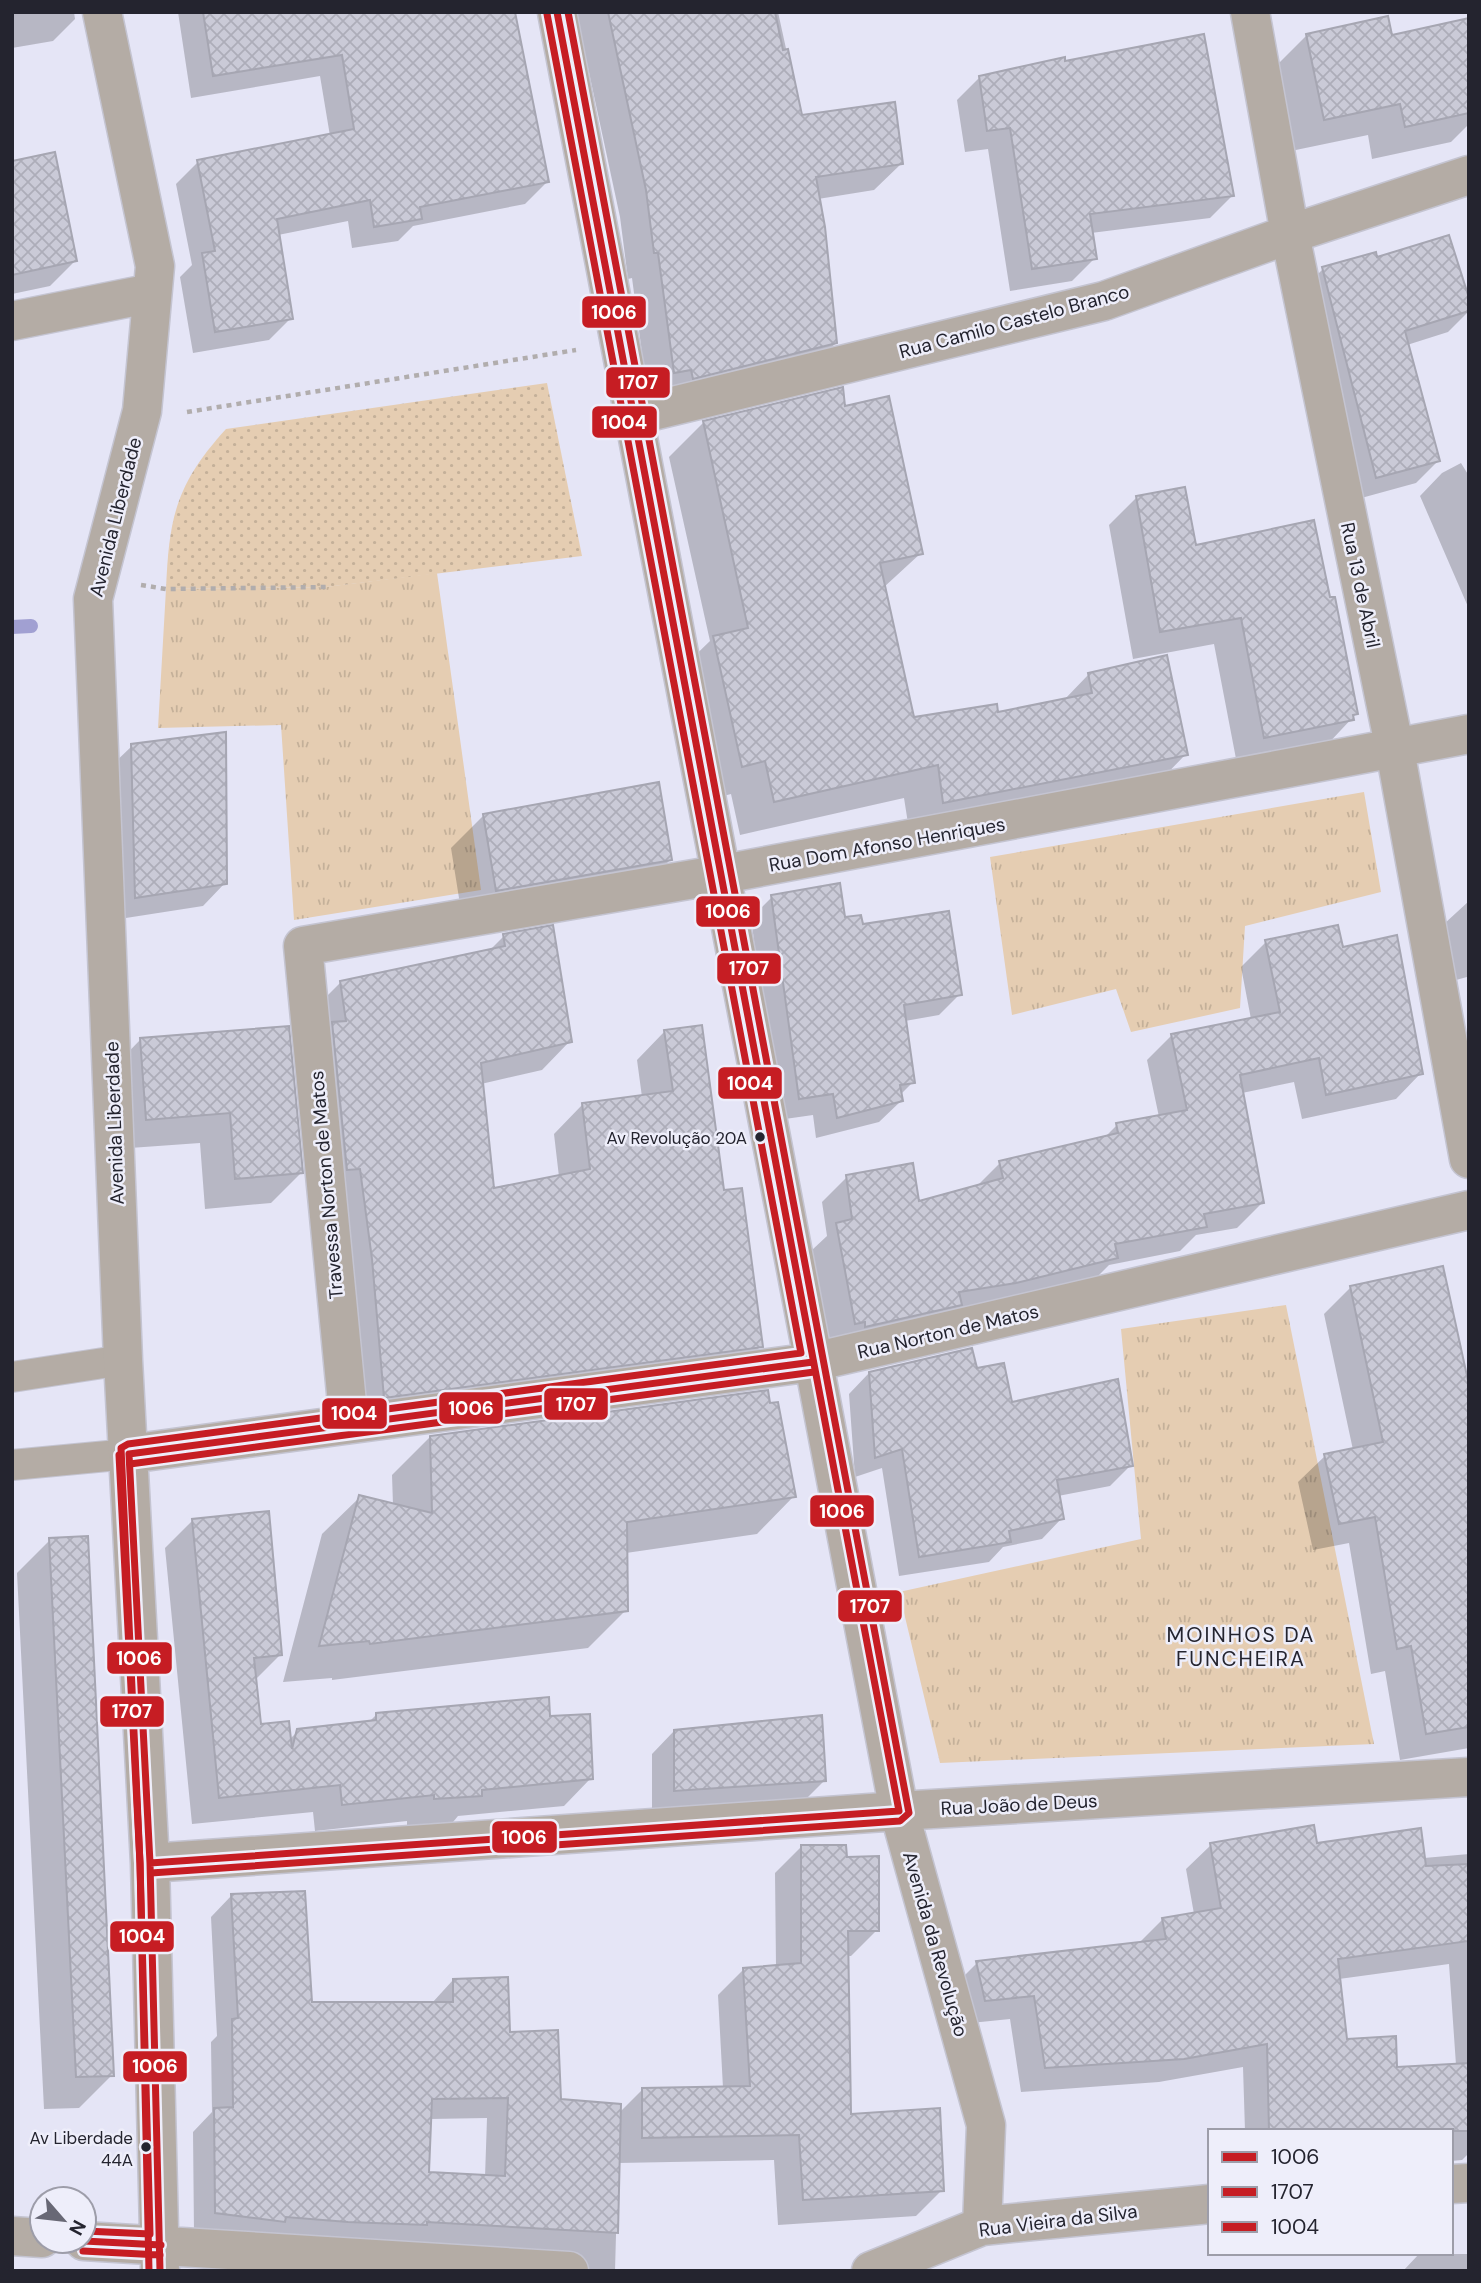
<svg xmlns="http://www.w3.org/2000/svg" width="1481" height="2283" font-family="'DM Sans',sans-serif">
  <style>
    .grass { fill: url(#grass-tufts) }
    .park { fill: url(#park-dots) }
    .shadow { fill: #0003; fill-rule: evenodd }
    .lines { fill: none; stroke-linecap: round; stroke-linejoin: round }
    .stream { stroke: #a1a0d2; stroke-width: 14 }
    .building { fill: url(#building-cross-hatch); stroke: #a6a6b2; stroke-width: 2; fill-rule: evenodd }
    .service-casing { stroke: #c4c4d1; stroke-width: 32 }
    .minor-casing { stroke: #c4c4d1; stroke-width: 41 }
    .path { stroke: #b1adad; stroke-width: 4.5; stroke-dasharray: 5 5; stroke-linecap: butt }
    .service { stroke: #b4aca5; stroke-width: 30 }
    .minor { stroke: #b4aca5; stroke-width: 38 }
    .bus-1-casing { stroke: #eeeefa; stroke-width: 12 }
    .bus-2-casing { stroke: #eeeefa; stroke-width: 12 }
    .bus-3-casing { stroke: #eeeefa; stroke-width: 12 }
    .bus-1 { stroke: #c61d23; stroke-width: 7 }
    .bus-2 { stroke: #c61d23; stroke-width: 7 }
    .bus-3 { stroke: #c61d23; stroke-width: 7 }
    .bus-dot { fill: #24242f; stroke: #eeeefa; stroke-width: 2.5 }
    .labels { text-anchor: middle; stroke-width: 5; stroke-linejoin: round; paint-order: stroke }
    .bus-label { font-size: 17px; fill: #24242f; stroke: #eeeefa; text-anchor: end }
    .street-label { font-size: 19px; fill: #24242f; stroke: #eeeefa }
    .neighbourhood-label { font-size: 21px; letter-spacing: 2px; fill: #24242f; stroke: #eeeefa }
    .line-badge { stroke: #eeeefa; stroke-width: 2.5 }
    .badge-label { font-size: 19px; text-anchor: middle; font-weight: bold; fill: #fff }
  </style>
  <defs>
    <pattern id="grass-tufts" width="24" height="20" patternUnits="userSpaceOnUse" patternTransform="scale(1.75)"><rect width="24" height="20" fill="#e5cdb2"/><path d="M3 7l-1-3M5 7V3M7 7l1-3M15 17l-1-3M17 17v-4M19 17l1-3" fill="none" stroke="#c4b099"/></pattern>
    <pattern id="park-dots" width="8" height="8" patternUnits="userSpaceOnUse" patternTransform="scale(1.75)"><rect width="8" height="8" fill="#e5cdb2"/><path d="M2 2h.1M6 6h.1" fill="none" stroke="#c4b099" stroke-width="1.8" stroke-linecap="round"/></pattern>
    <pattern id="building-cross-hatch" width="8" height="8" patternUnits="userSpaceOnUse" patternTransform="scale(1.75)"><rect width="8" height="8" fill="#cacad7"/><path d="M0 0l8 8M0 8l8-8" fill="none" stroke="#adadb9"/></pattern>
  </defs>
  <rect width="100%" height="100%" fill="#e5e5f6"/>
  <path class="grass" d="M 437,573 L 481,890 L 294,920 L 281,725 L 158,728 L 166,589 L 325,587 Z
    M 1364,792 L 1381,892 L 1245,926 L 1240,1008 L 1131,1032 L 1116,989 L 1012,1015 L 990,857 Z
    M 1286,1305 L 1374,1744 L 940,1763 L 899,1592 L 1141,1539 L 1121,1329 Z"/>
  <path class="park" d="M 547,383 L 582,556 L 326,587 L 166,589 C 169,517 176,484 226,429 Z"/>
  <path class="shadow" d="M 12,12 L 74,12 L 75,19 L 53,41 L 12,48 Z
    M 178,12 L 512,12 L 547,182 L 525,204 L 413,226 L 398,241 L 352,248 L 348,221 L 278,235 L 291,318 L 269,340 L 193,353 L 180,277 L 192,265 L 176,184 L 198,162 L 330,136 L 320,76 L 191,98 Z
    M 576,12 L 778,12 L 801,117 L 901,164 L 874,190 L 818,199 L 836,343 L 809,369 L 648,398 L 632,278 L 628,279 L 620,217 Z
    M 1307,35 L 1469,36 L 1469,124 L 1451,142 L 1372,159 L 1368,135 L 1291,151 L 1274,68 Z
    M 1064,63 L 1233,195 L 1210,218 L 1091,233 L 1095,258 L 1072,281 L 1010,291 L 988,149 L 965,152 L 957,100 L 980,77 Z
    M 12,163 L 76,260 L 50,286 L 12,294 Z
    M 1376,260 L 1469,311 L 1448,332 L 1407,345 L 1438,461 L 1416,483 L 1354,500 L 1301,291 L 1323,269 Z
    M 844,408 L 921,553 L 883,588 L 913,719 L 997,714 L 1063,701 L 1089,674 L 1186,754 L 1152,789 L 910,836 L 904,798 L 740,835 L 731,794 L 708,800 L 679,671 L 710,641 L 669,457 L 703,423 Z
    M 1461,463 L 1469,476 L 1469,609 L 1420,496 L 1442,473 Z
    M 1137,497 L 1194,547 L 1356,714 L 1325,747 L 1237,764 L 1214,644 L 1133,659 L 1109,525 Z
    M 132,746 L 225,883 L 203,906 L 113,920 L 109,768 Z
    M 484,815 L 670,860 L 638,893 L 463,923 L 451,848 Z
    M 772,897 L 861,926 L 960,994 L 939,1015 L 905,1021 L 913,1082 L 900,1095 L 901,1101 L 879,1122 L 816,1138 L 813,1115 L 778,1120 L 751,918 Z
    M 1469,901 L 1469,983 L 1467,977 L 1456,980 L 1444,924 Z
    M 504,936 L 570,1041 L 542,1070 L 481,1084 L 493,1190 L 559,1177 L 554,1134 L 582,1105 L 642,1097 L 637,1060 L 665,1031 L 722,1192 L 761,1346 L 732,1375 L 356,1425 L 312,1011 L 340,983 L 488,952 Z
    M 1266,942 L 1341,949 L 1421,1073 L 1396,1099 L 1302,1119 L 1294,1082 L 1242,1093 L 1262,1203 L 1237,1228 L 1196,1235 L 1180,1251 L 1109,1265 L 1091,1283 L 830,1348 L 812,1250 L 827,1236 L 822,1202 L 847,1177 L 917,1203 L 975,1188 L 1000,1163 L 1103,1139 L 1117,1125 L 1159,1117 L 1147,1060 L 1172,1035 L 1251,1019 L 1241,967 Z
    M 287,1028 L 301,1173 L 271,1203 L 205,1209 L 200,1143 L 116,1149 L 110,1071 L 140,1040 Z
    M 1350,1288 L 1469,1393 L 1469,1748 L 1400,1760 L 1385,1671 L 1371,1674 L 1349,1543 L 1313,1550 L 1298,1482 L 1325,1456 L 1353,1450 L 1324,1314 Z
    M 976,1370 L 1010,1404 L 1131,1465 L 1110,1486 L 1058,1496 L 1062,1518 L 1042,1539 L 1003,1547 L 989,1562 L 899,1576 L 882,1468 L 855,1477 L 849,1394 L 869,1373 Z
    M 430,1437 L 794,1496 L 757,1534 L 626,1553 L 626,1610 L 588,1648 L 332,1680 L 332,1678 L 283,1682 L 322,1534 L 360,1497 L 393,1505 L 392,1475 Z
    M 193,1520 L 281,1654 L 255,1680 L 260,1725 L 289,1740 L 298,1731 L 368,1723 L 376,1715 L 549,1718 L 591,1778 L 564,1806 L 458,1816 L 453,1822 L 407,1826 L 407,1821 L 315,1831 L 313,1812 L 192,1824 L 165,1548 Z
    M 50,1540 L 112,2075 L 79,2108 L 44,2109 L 17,1573 Z
    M 674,1731 L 824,1781 L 802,1803 L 652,1813 L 652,1754 Z
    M 1211,1845 L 1316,1845 L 1424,1858 L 1469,1854 L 1469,2153 L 1462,2160 L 1451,2161 L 1451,2131 L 1245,2131 L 1243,2067 L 1159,2082 L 1021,2092 L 1010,2019 L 961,2024 L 953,1987 L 977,1963 L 1138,1944 L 1163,1919 L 1194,1914 L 1186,1869 ZM 1449,1964 L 1456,2065 L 1395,2068 L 1345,2040 L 1339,1979 Z
    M 801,1847 L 845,1858 L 877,1930 L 851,1956 L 847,1956 L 849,2115 L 942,2190 L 916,2216 L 778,2225 L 774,2160 L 618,2163 L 615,2271 L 551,2271 L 194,2234 L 193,2132 L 212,2112 L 211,2042 L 217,2036 L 211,1917 L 232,1895 L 310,2004 L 432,2003 L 453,1980 L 508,2034 L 559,2101 L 619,2113 L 642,2090 L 723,2088 L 718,1995 L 744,1969 L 776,1967 L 775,1873 ZM 487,2118 L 485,2177 L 427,2174 L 430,2119 Z
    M 1419,2254 L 1469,2254 L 1469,2271 L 1403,2271 Z"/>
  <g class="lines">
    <path class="stream" d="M 12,627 L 31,626"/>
  </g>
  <path class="building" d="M 203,12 L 515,12 L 549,182 L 420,207 L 422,219 L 374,227 L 370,200 L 277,219 L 293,319 L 215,332 L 202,253 L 215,251 L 197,160 L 354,129 L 342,55 L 213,76 Z
    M 608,12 L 775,12 L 783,50 L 788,49 L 802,115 L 895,102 L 903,164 L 816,177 L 825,227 L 837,343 L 693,379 L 691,370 L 674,373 L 658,253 L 654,253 L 646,190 Z
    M 1388,16 L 1392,35 L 1469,18 L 1469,113 L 1405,127 L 1400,104 L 1324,120 L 1306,34 Z
    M 1204,34 L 1234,196 L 1090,214 L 1097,259 L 1032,269 L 1010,128 L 987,131 L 979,76 L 1065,57 L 1065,61 Z
    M 55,152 L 77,261 L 12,275 L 12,161 Z
    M 1449,235 L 1469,298 L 1469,311 L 1405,331 L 1440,461 L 1376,478 L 1322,267 L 1376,252 L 1377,257 Z
    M 843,387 L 845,406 L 889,396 L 923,554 L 880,563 L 914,717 L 997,704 L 998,712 L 1092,693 L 1088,673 L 1167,655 L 1188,755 L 943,803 L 938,765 L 774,802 L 765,761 L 742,767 L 713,636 L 748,628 L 703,421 Z
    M 1185,487 L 1196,545 L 1314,520 L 1330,597 L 1335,597 L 1358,714 L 1353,715 L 1354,720 L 1264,738 L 1241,618 L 1160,632 L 1136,496 Z
    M 226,732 L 227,884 L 135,898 L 131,744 Z
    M 659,782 L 672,860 L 496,891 L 483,814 Z
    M 840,883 L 845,917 L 861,915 L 863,924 L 949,911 L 962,995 L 904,1005 L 915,1083 L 900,1085 L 903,1101 L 837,1118 L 833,1094 L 799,1099 L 771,895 Z
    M 553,925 L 572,1042 L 481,1063 L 494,1188 L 590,1169 L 582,1103 L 673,1091 L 664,1030 L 702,1025 L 724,1190 L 742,1188 L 763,1347 L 384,1398 L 372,1259 L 360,1169 L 347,1170 L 332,1022 L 346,1021 L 340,981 L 505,946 L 503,934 Z
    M 1338,925 L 1343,947 L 1397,935 L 1423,1074 L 1326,1095 L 1319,1058 L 1240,1075 L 1264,1203 L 1204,1214 L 1207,1227 L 1115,1244 L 1118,1258 L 1016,1283 L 959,1292 L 962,1305 L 865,1327 L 865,1322 L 855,1324 L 836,1223 L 852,1219 L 846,1175 L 913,1163 L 919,1201 L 1003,1178 L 999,1161 L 1118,1133 L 1116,1123 L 1187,1110 L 1171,1034 L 1280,1012 L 1265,940 Z
    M 289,1026 L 303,1173 L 235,1179 L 230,1113 L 146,1120 L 140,1038 Z
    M 1443,1266 L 1469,1385 L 1469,1727 L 1426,1734 L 1411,1646 L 1397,1649 L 1375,1517 L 1339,1524 L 1324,1454 L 1383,1442 L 1350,1286 Z
    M 972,1348 L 977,1368 L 1004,1363 L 1012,1402 L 1118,1379 L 1133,1466 L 1057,1480 L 1064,1519 L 1009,1531 L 1011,1542 L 919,1557 L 902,1449 L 875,1458 L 869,1372 Z
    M 768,1390 L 770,1403 L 778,1402 L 796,1497 L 627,1522 L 628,1611 L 370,1644 L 369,1641 L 319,1646 L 359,1495 L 432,1513 L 430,1436 Z
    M 269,1511 L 282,1655 L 254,1658 L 261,1724 L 289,1721 L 292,1749 L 297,1729 L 376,1720 L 376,1713 L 549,1697 L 550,1716 L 590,1714 L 593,1779 L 482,1790 L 482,1796 L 434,1799 L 434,1795 L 342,1805 L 340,1785 L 219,1798 L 192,1519 Z
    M 88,1536 L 114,2076 L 76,2077 L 49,1538 Z
    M 822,1715 L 826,1781 L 674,1791 L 674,1730 Z
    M 1314,1825 L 1317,1843 L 1421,1828 L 1426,1866 L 1469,1864 L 1469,1941 L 1338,1959 L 1347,2039 L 1396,2036 L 1397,2067 L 1469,2063 L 1469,2131 L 1269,2131 L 1267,2044 L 1184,2059 L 1045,2068 L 1034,1996 L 985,2001 L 976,1961 L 1166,1939 L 1162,1918 L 1221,1908 L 1210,1843 Z
    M 801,1845 L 846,1845 L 847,1857 L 879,1856 L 879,1931 L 848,1931 L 851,2114 L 940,2108 L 944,2191 L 803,2200 L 799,2135 L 642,2138 L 642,2088 L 750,2086 L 743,1968 L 801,1963 Z
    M 305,1891 L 312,2002 L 453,2002 L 453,1979 L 508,1977 L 510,2032 L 558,2030 L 561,2099 L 621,2104 L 618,2233 L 427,2222 L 427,2225 L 348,2222 L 286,2217 L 285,2222 L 215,2213 L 214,2108 L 233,2107 L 232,2019 L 238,2018 L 231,1894 ZM 508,2098 L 505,2176 L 429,2172 L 432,2099 Z"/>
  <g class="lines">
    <g class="service-casing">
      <path id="service" d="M 12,1377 L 123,1360
        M 12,1465 L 129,1454"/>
    </g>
    <g class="minor-casing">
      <path id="minor" d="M 102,12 L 155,266 L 142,411 L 93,599 L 123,1360 L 150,1863 L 160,2271
        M 557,12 L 899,1811 L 986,2125 L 982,2226
        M 1250,12 L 1290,234 L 1395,750 L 1469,1159
        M 12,321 L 152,293
        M 632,416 L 1104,301 L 1290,234 L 1469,175
        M 349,1424 L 303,946 L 723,874 L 1469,734
        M 129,1454 L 813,1362 L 1469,1210
        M 150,1863 L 899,1811 L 1469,1777
        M 1451,2184 L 1469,2183
        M 12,2236 L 42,2238
        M 84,2241 L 569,2271
        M 871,2271 L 982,2226 L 1210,2204"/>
    </g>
    <path class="path" d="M 187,412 L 576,350
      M 141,585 L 166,589 L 326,587"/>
    <use href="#service" class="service"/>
    <use href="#minor" class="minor"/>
    <g class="bus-1-casing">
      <path id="bus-1" d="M 557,12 L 899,1811
        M 129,1454 L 150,1863 L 160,2271
        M 129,1454 L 813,1362
        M 150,1863 L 899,1811
        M 84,2241 L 161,2245"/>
    </g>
    <g class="bus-2-casing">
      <path id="bus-2" d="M 119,1455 L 140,1863 L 149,2271
        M 130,1464 L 814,1372
        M 151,1873 L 900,1821 L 909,1813 L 568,12
        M 83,2251 L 160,2255"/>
    </g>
    <g class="bus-3-casing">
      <path id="bus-3" d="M 85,2231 L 150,2234 L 140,1863 L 121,1448 L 128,1444 L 801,1353 L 547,14"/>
    </g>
    <use href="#bus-1" class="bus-1"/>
    <use href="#bus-2" class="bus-2"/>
    <use href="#bus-3" class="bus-3"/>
  </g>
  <g class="bus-dot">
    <circle cx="760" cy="1137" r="6"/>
    <circle cx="146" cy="2147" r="6"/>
  </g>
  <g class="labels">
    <g class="bus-label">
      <text x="747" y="1144">Av Revolução 20A</text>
      <text x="133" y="2144">Av Liberdade<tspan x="133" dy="22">44A</tspan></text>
    </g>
    <g class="street-label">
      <text transform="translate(1014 321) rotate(-15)" y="7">Rua Camilo Castelo Branco</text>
      <text transform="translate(115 517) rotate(-76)" y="7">Avenida Liberdade</text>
      <text transform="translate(1361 585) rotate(78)" y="7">Rua 13 de Abril</text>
      <text transform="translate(887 844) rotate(-10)" y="7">Rua Dom Afonso Henriques</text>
      <text transform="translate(114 1123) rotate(-92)" y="7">Avenida Liberdade</text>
      <text transform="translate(326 1185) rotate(-95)" y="7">Travessa Norton de Matos</text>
      <text transform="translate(948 1331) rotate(-13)" y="7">Rua Norton de Matos</text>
      <text transform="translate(1019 1804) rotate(-3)" y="7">Rua João de Deus</text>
      <text transform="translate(936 1944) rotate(74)" y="7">Avenida da Revolução</text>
      <text transform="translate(1058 2220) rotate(-7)" y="7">Rua Vieira da Silva</text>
    </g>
    <g class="neighbourhood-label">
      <text x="1241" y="1642">MOINHOS DA<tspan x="1241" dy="24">FUNCHEIRA</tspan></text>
    </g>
  </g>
  <g class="line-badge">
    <rect x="581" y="295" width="66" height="34" rx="7" fill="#c61d23"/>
    <rect x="605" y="366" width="66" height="33" rx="7" fill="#c61d23"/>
    <rect x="591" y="405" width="67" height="34" rx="7" fill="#c61d23"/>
    <rect x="695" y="895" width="66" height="33" rx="7" fill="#c61d23"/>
    <rect x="716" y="952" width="66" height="33" rx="7" fill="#c61d23"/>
    <rect x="717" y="1066" width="66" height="34" rx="7" fill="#c61d23"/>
    <rect x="543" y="1387" width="66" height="34" rx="7" fill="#c61d23"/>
    <rect x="438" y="1391" width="66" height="34" rx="7" fill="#c61d23"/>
    <rect x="321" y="1397" width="67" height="33" rx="7" fill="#c61d23"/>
    <rect x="809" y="1494" width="66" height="34" rx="7" fill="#c61d23"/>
    <rect x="837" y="1589" width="66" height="34" rx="7" fill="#c61d23"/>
    <rect x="106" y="1641" width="67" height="34" rx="7" fill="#c61d23"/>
    <rect x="99" y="1695" width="66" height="33" rx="7" fill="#c61d23"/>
    <rect x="491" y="1820" width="67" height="34" rx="7" fill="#c61d23"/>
    <rect x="109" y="1920" width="66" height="33" rx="7" fill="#c61d23"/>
    <rect x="122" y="2050" width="66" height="33" rx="7" fill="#c61d23"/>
  </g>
  <g class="badge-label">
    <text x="614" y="319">1006</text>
    <text x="638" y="389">1707</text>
    <text x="624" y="429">1004</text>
    <text x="728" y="918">1006</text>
    <text x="749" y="975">1707</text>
    <text x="750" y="1090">1004</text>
    <text x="576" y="1411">1707</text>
    <text x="471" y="1415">1006</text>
    <text x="354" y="1420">1004</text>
    <text x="842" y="1518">1006</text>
    <text x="870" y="1613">1707</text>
    <text x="139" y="1665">1006</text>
    <text x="132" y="1718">1707</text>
    <text x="524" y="1844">1006</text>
    <text x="142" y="1943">1004</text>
    <text x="155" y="2073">1006</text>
  </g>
  <rect width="1481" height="2283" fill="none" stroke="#24242f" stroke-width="28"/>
  <rect x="1208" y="2129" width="245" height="126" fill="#eeeefa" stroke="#9d9da9" stroke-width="2"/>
  <rect x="1222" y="2152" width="35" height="10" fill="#c61d23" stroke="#9d9da9" stroke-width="2"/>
  <text x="1271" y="2164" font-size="21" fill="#24242f">1006</text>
  <rect x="1222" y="2187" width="35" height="10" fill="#c61d23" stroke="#9d9da9" stroke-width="2"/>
  <text x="1271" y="2199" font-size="21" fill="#24242f">1707</text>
  <rect x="1222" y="2222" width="35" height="10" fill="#c61d23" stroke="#9d9da9" stroke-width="2"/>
  <text x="1271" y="2234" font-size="21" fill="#24242f">1004</text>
  <g transform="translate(63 2220) rotate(118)"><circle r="33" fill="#eeeefa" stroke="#9d9da9" stroke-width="2"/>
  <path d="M0-5L12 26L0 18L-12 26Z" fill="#686875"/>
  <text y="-10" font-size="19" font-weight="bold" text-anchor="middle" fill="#24242f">N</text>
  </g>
</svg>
